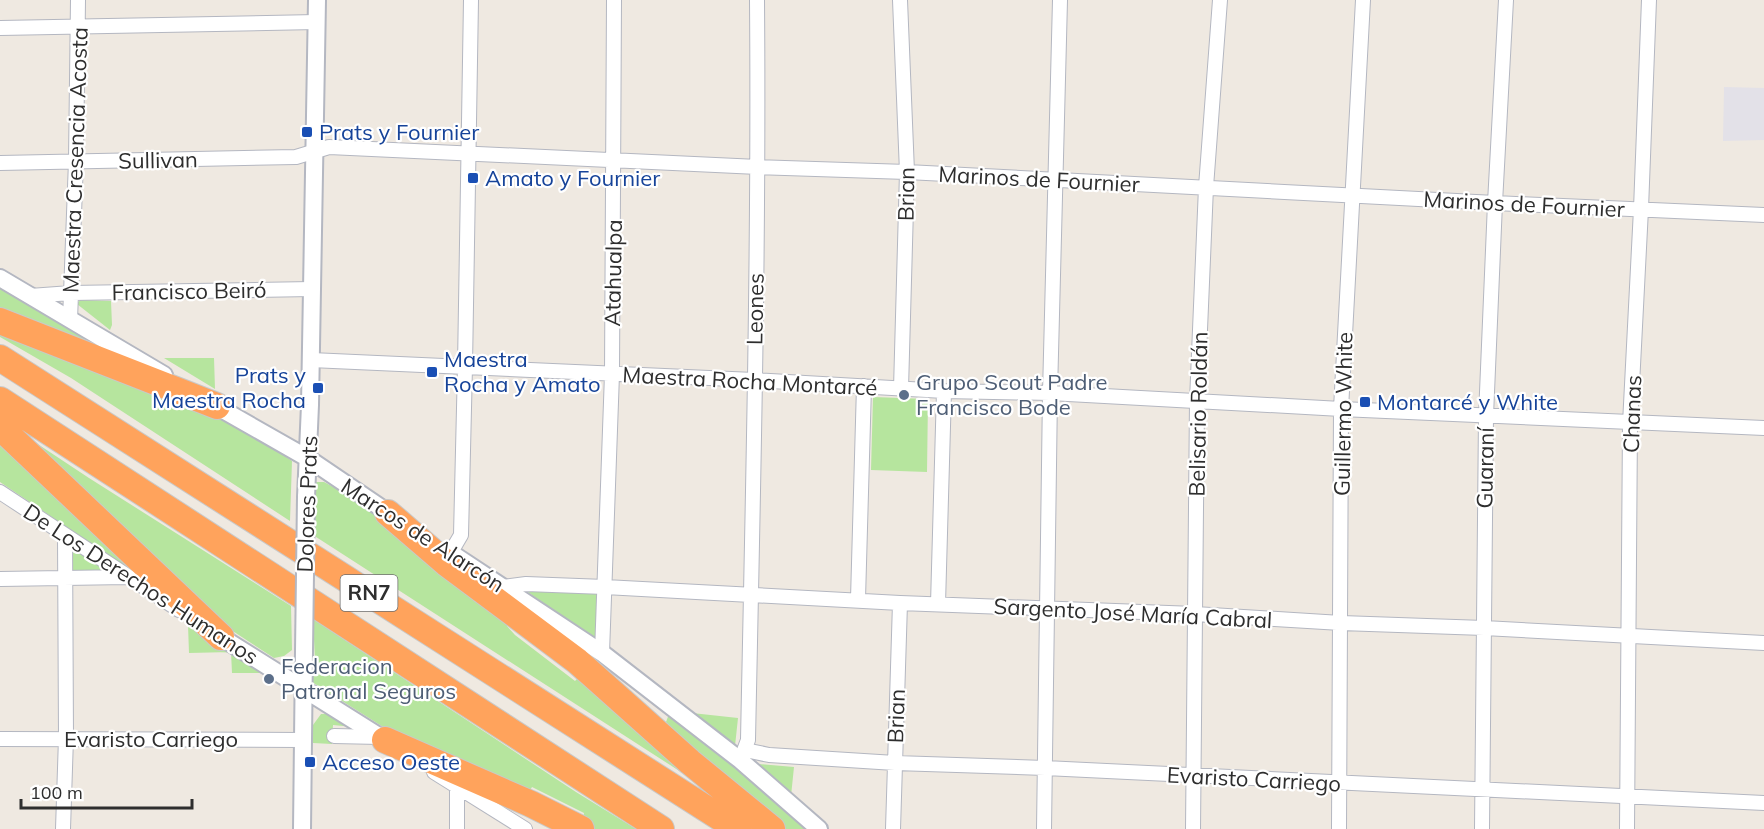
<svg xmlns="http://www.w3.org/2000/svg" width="1764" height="829" font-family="Mulish,sans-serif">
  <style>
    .industrial { fill: #e3e1e8 }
    .green { fill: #b6e59e }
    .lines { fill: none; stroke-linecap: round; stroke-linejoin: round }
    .minor-casing { stroke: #b4b7c1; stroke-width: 16 }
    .tertiary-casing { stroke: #b4b7c1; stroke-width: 20 }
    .motorway-casing { stroke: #c9c9c9; stroke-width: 28 }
    .minor { stroke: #fff; stroke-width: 14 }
    .tertiary { stroke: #fff; stroke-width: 16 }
    .motorway { stroke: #ffa35c; stroke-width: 26 }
    .tertiary-bridge-casing { stroke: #b4b7c1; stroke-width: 20; stroke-linecap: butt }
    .tertiary-bridge { stroke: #fff; stroke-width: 16 }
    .transit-dot { fill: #1a4fb4; stroke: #fff; stroke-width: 2 }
    .service-dot { fill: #5c6f8a; stroke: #fff; stroke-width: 2 }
    .labels { text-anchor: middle; stroke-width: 4.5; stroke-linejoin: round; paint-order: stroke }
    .shield { fill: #fff; stroke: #6d6d6d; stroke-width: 1.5 }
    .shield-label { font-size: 21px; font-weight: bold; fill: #2e2e2e }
    .transit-label { font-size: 22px; fill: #164399; stroke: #fff; text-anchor: start }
    .street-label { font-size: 22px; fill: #2e2e2e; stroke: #fff }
    .service-label { font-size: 22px; fill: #4e5e75; stroke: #fff; text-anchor: start }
  </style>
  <rect width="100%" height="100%" fill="#efe9e1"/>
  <path class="industrial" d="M 1724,87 L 1764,88 L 1764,140 L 1723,141 Z"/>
  <path class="green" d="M 0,283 L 153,372 L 0,309 Z
    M 80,300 L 111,301 L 112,325 L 110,330 L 77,304 Z
    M 0,327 C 99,367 204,399 292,461 L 290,521 L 71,378 L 0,337 Z
    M 164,358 L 214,358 L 215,389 Z
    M 873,397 L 928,399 L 927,472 L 871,470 Z
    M 18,431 L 89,478 L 291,606 L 292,650 L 284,656 L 274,658 L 222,624 Z
    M 0,435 L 102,529 L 136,574 L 0,482 Z
    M 312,482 L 324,482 L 358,500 L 511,620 L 507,626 L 515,635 L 575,681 L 579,677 L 712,792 L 313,535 Z
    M 68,542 L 115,573 L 69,574 Z
    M 525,590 L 601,592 L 599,642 Z
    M 313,619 L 576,792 L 636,829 L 595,829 L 583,823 L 584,813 L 532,787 L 529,792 L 388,730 L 312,682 L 315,660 Z
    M 188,625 L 264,673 L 232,673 L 231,652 L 189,653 Z
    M 692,713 L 738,718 L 735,746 Z
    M 321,714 L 328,714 L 353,727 L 333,725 L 332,744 L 313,743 L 313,725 Z
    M 669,714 L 812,829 L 785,829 L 767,816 L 718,777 L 666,722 Z
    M 758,764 L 794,767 L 791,796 L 757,767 Z"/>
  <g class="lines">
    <g class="minor-casing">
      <path id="minor" d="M 900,0 L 907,172 L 901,389
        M 0,28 L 317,22
        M 0,163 L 296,157 L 329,147 L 758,167 L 907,172 L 1495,203 L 1764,215
        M 30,296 L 71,293 L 312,289
        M 70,320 L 76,161 L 78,0
        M 311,360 L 754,380 L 944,391 L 1050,393 L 1341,409 L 1764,428
        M 0,492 L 179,610
        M 451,552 L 461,535 L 465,366 L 471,0
        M 0,579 L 127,577
        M 503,587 L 526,584 L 605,587 L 900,603 L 1195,614 L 1341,623 L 1484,628 L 1764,643
        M 858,599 L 864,386
        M 938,604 L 944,391
        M 602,653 L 612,374 L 614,0
        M 334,736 L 380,737
        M 0,739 L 302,740
        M 745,750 L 769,755 L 895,763 L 1045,768 L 1764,803
        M 742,756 L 748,740 C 753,493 759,247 757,0
        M 434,772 L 525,829
        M 63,829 L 66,738 L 65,535
        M 457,829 L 457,788
        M 893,829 L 900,603
        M 1044,829 L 1050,393 L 1060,0
        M 1193,829 L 1197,401 L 1206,187 L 1220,0
        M 1339,829 L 1341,409 L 1363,0
        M 1482,829 L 1486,416 L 1495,203 L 1506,0
        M 1627,829 L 1630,424 L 1641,209 L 1649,0"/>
    </g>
    <g class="tertiary-casing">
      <path id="tertiary" d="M 0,278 L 164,375
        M 209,402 L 309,459 L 396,518
        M 306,497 L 310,405 L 317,0
        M 451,553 L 602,653 L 740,760 L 819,829
        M 221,637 L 385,740
        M 302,829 L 304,651"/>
    </g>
    <g class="motorway-casing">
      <path id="motorway" d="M 0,321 L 217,406
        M 0,358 L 738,829
        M 0,400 L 661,829
        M 0,427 L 221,637
        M 388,513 L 446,563 L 577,661 L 690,762 L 772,829
        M 385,740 L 531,804 L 581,829"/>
    </g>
    <use href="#minor" class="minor"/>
    <use href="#tertiary" class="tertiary"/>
    <use href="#motorway" class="motorway"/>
    <g class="tertiary-bridge-casing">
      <path id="tertiary-bridge" d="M 304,651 L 306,497"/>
    </g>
    <use href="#tertiary-bridge" class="tertiary-bridge"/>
  </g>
  <g class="transit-dot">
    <rect x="301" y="126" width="12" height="12" rx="3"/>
    <rect x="467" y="172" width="12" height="12" rx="3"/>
    <rect x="426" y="366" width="12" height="12" rx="3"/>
    <rect x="312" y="382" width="12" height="12" rx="3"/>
    <rect x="1359" y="396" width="12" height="12" rx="3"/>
    <rect x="304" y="756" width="12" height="12" rx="3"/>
  </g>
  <g class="service-dot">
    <circle cx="904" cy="395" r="6"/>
    <circle cx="269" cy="679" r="6"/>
  </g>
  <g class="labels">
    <rect class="shield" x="340.5" y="575" width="57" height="36" rx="4.5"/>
    <g class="shield-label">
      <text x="369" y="600">RN7</text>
    </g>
    <g class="transit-label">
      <text x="319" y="140">Prats y Fournier</text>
      <text x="485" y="186">Amato y Fournier</text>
      <text x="444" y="367">Maestra<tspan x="444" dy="25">Rocha y Amato</tspan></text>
      <text x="306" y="383" text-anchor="end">Prats y<tspan x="306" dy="25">Maestra Rocha</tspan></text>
      <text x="1377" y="410">Montarcé y White</text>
      <text x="322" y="770">Acceso Oeste</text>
    </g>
    <g class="street-label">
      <text transform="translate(75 160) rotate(-88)" y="8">Maestra Cresencia Acosta</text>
      <text transform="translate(158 160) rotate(-1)" y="8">Sullivan</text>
      <text transform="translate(1039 179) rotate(3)" y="8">Marinos de Fournier</text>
      <text transform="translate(906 194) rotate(-89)" y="8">Brian</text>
      <text transform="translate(1524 204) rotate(3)" y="8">Marinos de Fournier</text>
      <text transform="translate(613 273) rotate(-89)" y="8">Atahualpa</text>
      <text transform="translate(189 291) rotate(-1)" y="8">Francisco Beiró</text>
      <text transform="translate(755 309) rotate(-89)" y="8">Leones</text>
      <text transform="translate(750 381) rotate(3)" y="8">Maestra Rocha Montarcé</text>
      <text transform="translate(1198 414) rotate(-89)" y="8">Belisario Roldán</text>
      <text transform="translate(1343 414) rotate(-89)" y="8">Guillermo White</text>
      <text transform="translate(1632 414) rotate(-88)" y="8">Chanas</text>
      <text transform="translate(1485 468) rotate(-89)" y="8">Guaraní</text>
      <text transform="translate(307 504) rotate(-88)" y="8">Dolores Prats</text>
      <text transform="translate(423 535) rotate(33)" y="8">Marcos de Alarcón</text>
      <text transform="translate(141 584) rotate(33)" y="8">De Los Derechos Humanos</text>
      <text transform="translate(1133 613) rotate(3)" y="8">Sargento José María Cabral</text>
      <text transform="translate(896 716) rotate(-88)" y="8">Brian</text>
      <text x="151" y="747">Evaristo Carriego</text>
      <text transform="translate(1254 779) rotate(3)" y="8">Evaristo Carriego</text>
    </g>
    <g class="service-label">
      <text x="916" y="390">Grupo Scout Padre<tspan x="916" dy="25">Francisco Bode</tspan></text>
      <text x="281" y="674">Federacion<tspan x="281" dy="25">Patronal Seguros</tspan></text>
    </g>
  </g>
  <path d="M21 799v9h171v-9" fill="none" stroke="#2e2e2e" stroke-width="3"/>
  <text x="30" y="799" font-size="18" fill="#2e2e2e" stroke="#ffffff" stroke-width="4.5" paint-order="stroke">100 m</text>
</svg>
